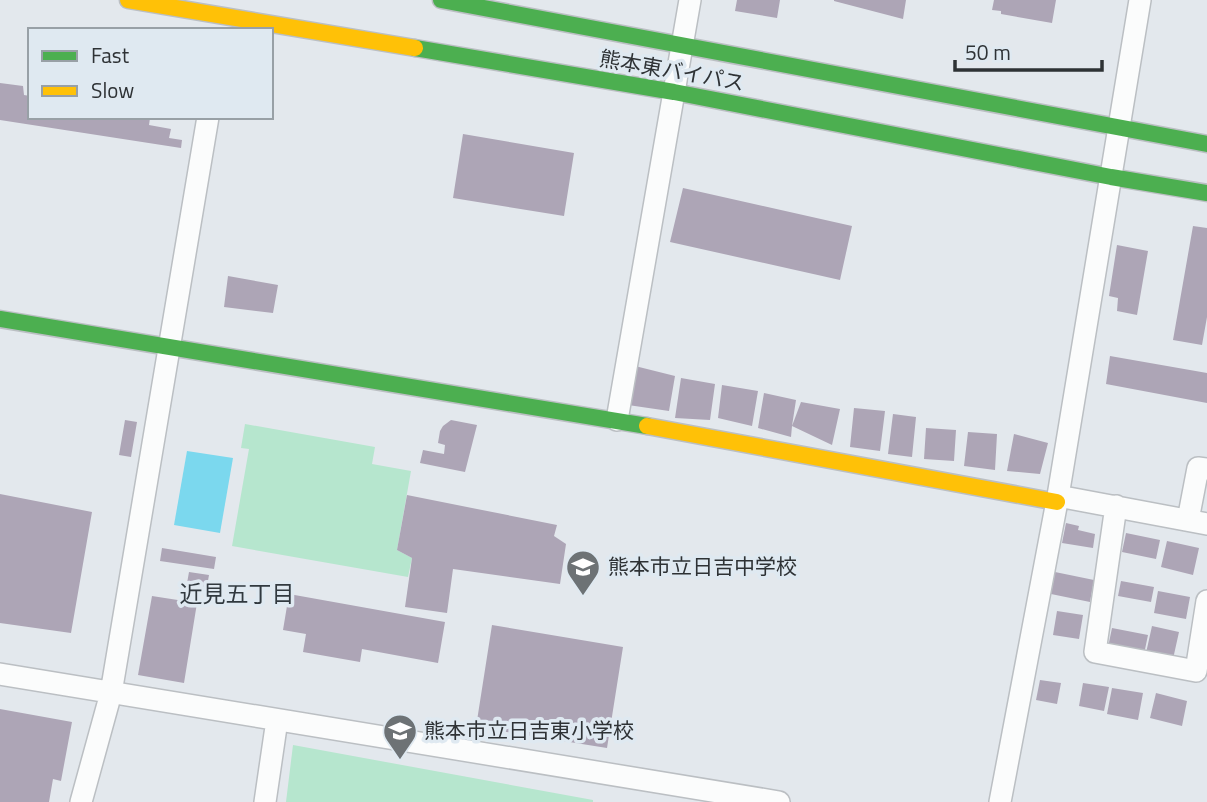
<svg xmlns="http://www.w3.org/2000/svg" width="1207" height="802" font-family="'Titillium Web','Noto Sans JP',sans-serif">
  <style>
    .green { fill: #b6e6ce }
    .water { fill: #7bd8ee }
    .building { fill: #ada5b6 }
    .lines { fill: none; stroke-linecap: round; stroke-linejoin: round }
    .street-casing { stroke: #bbbfc3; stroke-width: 24 }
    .fast-casing { stroke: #bbbfc3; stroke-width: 19 }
    .slow-casing { stroke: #bbbfc3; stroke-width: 19 }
    .street { stroke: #fbfcfc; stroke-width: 21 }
    .fast { stroke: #4caf50; stroke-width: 16 }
    .slow { stroke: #ffc107; stroke-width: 16 }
    .labels { text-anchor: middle; stroke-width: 7; stroke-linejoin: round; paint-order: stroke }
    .street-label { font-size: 21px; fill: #2e3235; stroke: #dfe9f1 }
    .poi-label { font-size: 21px; fill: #2e3235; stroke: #dfe9f1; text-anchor: start }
    .neighbourhood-label { font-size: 23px; fill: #31393f; stroke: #dfe9f1 }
  </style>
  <rect width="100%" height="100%" fill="#e3e8ed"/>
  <path class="green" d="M 245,424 L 375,447 L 372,464 L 411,471 L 397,550 L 412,558 L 408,577 L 232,546 L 249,449 L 241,448 Z
    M 293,745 L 593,800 L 593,802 L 286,802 Z"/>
  <path class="water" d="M 187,451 L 233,458 L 220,533 L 174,525 Z"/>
  <path class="building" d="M 737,0 L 780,0 L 777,18 L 735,11 Z
    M 834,0 L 906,0 L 903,19 L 834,1 Z
    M 994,0 L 1056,0 L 1052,23 L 1001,14 L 1001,11 L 992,10 Z
    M 0,83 L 23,86 L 24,95 L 30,96 L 30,117 L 150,118 L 149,125 L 171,129 L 169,138 L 182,140 L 181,148 L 0,120 Z
    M 463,134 L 574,153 L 564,216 L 453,198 Z
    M 683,188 L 852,226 L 840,280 L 670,242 Z
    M 1193,226 L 1207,228 L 1207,317 L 1202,345 L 1173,340 Z
    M 1117,245 L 1148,251 L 1137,315 L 1117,311 L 1118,298 L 1109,296 Z
    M 228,276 L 278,285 L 273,313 L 224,307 Z
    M 1110,356 L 1207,373 L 1207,403 L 1106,384 Z
    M 635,366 L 675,376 L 669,411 L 628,405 Z
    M 681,378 L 715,384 L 710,420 L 675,418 Z
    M 722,385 L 758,391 L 752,426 L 718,418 Z
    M 764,393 L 796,400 L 792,426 L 801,402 L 840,409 L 832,445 L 792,426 L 791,437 L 758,428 Z
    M 854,408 L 885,411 L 880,451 L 850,447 Z
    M 893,414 L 916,417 L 912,457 L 888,454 Z
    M 125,420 L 137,422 L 131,457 L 119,455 Z
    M 451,420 L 477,425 L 465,472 L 420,463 L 423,450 L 444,454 L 445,445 L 438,443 L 440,431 L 443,426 Z
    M 926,428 L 956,430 L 954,461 L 924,459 Z
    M 968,432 L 997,434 L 995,470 L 964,466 Z
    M 1014,434 L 1048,443 L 1040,474 L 1007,471 Z
    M 0,494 L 92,512 L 71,633 L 0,623 Z
    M 407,495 L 557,525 L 554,536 L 566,544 L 560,584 L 453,569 L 447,613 L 405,607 L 412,558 L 397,550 Z
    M 1066,523 L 1079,526 L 1078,530 L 1095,534 L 1093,548 L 1062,543 Z
    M 1126,533 L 1160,540 L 1156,559 L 1122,552 Z
    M 1167,541 L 1199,548 L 1193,575 L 1161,567 Z
    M 162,548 L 216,557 L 214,569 L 160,561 Z
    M 189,572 L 209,575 L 206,592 L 186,589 Z
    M 1055,572 L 1094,580 L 1090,602 L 1051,594 Z
    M 1121,581 L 1154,587 L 1151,602 L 1118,596 Z
    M 1158,591 L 1190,597 L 1186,619 L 1154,613 Z
    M 289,594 L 445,622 L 438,663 L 362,649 L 360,662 L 303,652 L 306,634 L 283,630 Z
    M 152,596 L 197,603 L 184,683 L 138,675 Z
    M 1057,611 L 1083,615 L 1079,639 L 1053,635 Z
    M 492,625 L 623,647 L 607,748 L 476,727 Z
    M 1152,626 L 1179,632 L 1173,659 L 1146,653 Z
    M 1112,628 L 1148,635 L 1143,659 L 1107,652 Z
    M 1040,680 L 1061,683 L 1057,704 L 1036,700 Z
    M 1083,683 L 1109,687 L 1104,711 L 1079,706 Z
    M 1112,688 L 1143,693 L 1138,720 L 1107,714 Z
    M 1156,693 L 1187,701 L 1182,726 L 1150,718 Z
    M 0,709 L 72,722 L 61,781 L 53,779 L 49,802 L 0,802 Z"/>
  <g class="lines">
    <g class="street-casing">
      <path id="street" d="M 617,420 L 690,0
        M 1058,496 L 1207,524
        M 1116,506 L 1095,652 L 1196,671 L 1207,601
        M 1188,520 L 1198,468 L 1207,469
        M 0,674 L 779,802
        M 81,802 L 111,693 L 208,117
        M 265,802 L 277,720
        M 1000,802 L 1058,496 L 1140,0"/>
    </g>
    <g class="fast-casing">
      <path id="fast" d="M 441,0 L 1207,144
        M 415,48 L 674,92 L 1111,177 L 1207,193
        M 0,319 L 647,426"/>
    </g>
    <g class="slow-casing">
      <path id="slow" d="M 128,0 L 415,48
        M 647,426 L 1057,502"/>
    </g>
    <use href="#street" class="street"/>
    <use href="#fast" class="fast"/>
    <use href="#slow" class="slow"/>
  </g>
  <defs>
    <g id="school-pin" transform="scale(1.75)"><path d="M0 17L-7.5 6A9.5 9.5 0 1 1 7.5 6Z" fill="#6d7275" stroke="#dfe9f1"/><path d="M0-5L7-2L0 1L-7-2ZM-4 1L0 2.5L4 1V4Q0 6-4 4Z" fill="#fff"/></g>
  </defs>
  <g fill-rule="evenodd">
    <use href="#school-pin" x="583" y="567"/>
    <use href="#school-pin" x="400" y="731"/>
  </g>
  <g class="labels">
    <g class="street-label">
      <text transform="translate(672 71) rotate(10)" y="7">熊本東バイパス</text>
    </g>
    <g class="poi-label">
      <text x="608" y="574">熊本市立日吉中学校</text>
      <text x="424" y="738">熊本市立日吉東小学校</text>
    </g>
    <g class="neighbourhood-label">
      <text x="237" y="602">近見五丁目</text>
    </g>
  </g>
  <rect x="28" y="28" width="245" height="91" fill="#dfe9f1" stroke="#98a0a6" stroke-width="2"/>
  <rect x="42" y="51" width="35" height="10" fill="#4caf50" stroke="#98a0a6" stroke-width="2"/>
  <text x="91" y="63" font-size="21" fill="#2e3235">Fast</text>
  <rect x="42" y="86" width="35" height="10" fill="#ffc107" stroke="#98a0a6" stroke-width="2"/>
  <text x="91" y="98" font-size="21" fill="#2e3235">Slow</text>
  <path d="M955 60v10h147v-10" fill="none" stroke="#2e3235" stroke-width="3.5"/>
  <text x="965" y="60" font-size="21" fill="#2e3235" stroke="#dfe9f1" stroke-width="5" paint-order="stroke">50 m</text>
</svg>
